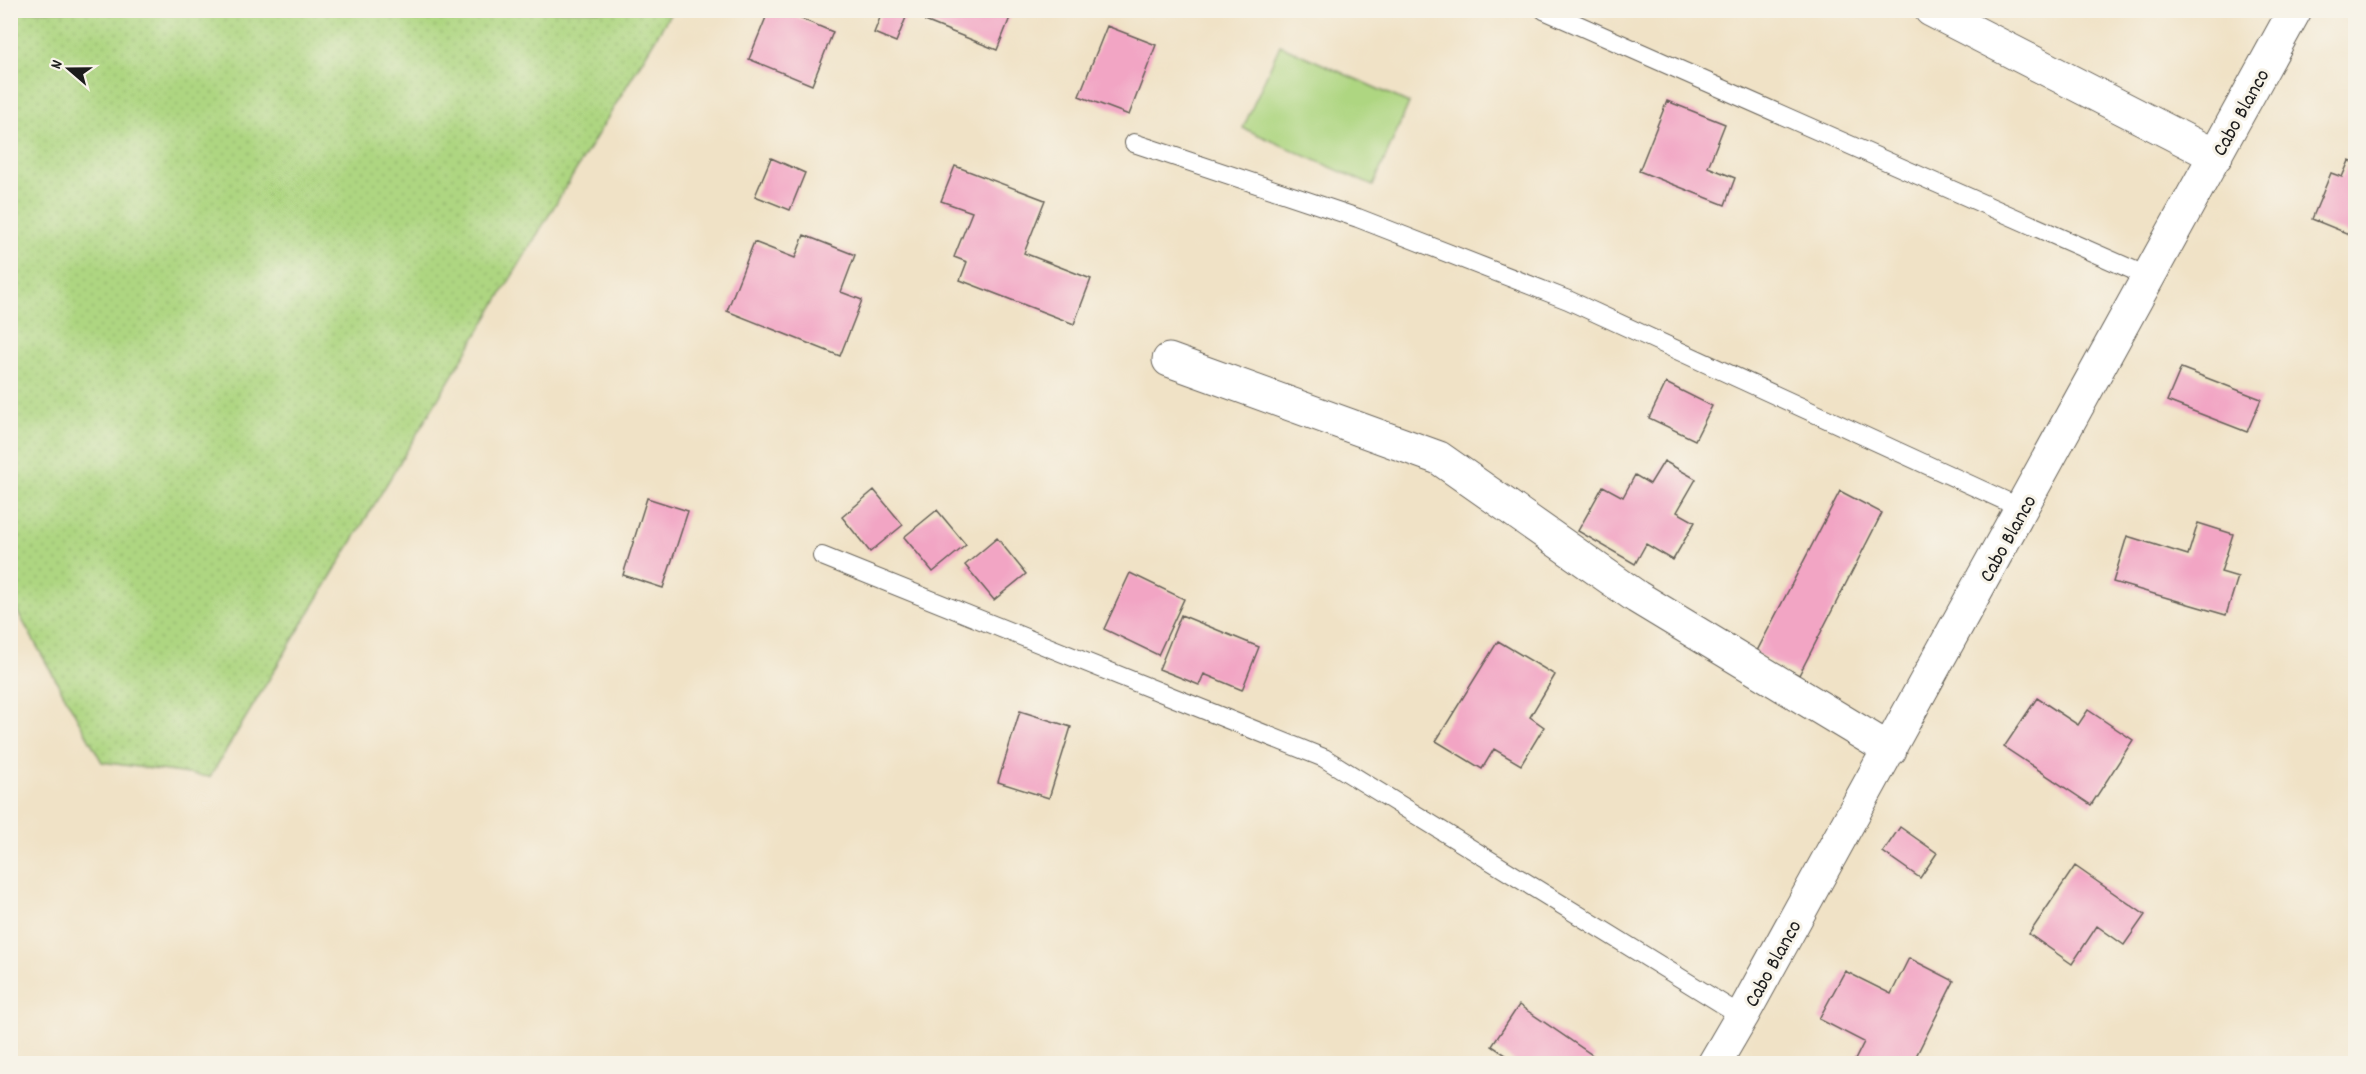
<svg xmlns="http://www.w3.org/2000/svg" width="2366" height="1074" font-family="Dekko,sans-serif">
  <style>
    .grass { fill: url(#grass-dots); stroke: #65794e; stroke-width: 1.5 }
    .pitch { fill: #aed681; stroke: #65794e; stroke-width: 1.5 }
    .building { fill: #f2a5c4 }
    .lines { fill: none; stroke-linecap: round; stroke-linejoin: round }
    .lane-casing { stroke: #666158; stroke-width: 20 }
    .street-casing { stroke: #666158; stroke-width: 35 }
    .lane { stroke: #fff; stroke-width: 18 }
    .street { stroke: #fff; stroke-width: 33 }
    .labels { text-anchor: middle; stroke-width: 6; stroke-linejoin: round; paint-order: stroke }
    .street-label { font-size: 21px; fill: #1c1c1c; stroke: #f7f3e8 }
  </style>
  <defs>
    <pattern id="grass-dots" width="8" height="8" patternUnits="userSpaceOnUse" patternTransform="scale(1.5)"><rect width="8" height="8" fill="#aed681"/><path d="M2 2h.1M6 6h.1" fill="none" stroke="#95b76f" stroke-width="1.8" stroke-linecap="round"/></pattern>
  </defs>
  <rect width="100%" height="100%" fill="#f7f3e8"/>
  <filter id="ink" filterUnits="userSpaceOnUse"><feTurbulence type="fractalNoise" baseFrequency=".0167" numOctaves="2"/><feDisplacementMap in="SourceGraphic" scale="12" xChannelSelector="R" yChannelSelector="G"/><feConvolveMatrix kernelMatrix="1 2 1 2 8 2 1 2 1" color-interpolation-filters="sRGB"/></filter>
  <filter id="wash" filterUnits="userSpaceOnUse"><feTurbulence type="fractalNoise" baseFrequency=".008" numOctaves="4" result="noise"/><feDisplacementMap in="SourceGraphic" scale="24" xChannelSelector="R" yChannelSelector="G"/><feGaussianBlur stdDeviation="1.35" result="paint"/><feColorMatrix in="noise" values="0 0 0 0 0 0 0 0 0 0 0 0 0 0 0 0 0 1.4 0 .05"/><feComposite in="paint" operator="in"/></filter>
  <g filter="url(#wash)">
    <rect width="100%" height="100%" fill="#f0e2c6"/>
    <path class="grass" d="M 10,11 L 672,11 L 210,777 L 102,762 L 11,600 Z"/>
    <path class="pitch" d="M 1280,45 L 1409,103 L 1373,186 L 1243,128 Z"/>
    <g id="blocks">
      <path class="building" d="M 769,10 L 780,10 L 833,32 L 812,85 L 749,59 Z
        M 883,10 L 909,10 L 896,42 L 874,33 Z
        M 930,10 L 1013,10 L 997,50 L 925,21 Z
        M 1107,26 L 1156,45 L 1129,115 L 1079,96 Z
        M 1667,101 L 1725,124 L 1708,167 L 1735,178 L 1725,205 L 1639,171 Z
        M 771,158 L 805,173 L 790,210 L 755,196 Z
        M 2349,161 L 2356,163 L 2356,237 L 2312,219 L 2331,173 L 2342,177 Z
        M 955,166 L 1045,200 L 1024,253 L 1091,279 L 1074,324 L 960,280 L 967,262 L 954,257 L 972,212 L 941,201 Z
        M 804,235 L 855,255 L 841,292 L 862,300 L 840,356 L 727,311 L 754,242 L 795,258 Z
        M 2181,368 L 2261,399 L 2247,432 L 2167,401 Z
        M 1666,383 L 1712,406 L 1695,440 L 1649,418 Z
        M 1664,461 L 1696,479 L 1677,512 L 1695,522 L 1673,560 L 1646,544 L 1635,564 L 1578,531 L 1603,486 L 1623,497 L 1635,475 L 1650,484 Z
        M 874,490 L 903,525 L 870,552 L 842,517 Z
        M 1840,491 L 1882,513 L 1799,675 L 1756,653 Z
        M 647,498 L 688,511 L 663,588 L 623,575 Z
        M 937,510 L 966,545 L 933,572 L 904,537 Z
        M 2198,523 L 2233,534 L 2221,572 L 2238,577 L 2226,615 L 2113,582 L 2127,536 L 2188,555 Z
        M 997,538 L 1026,574 L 994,600 L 965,565 Z
        M 1130,573 L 1184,599 L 1158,655 L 1104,629 Z
        M 1181,615 L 1259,647 L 1242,690 L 1204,674 L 1199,685 L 1159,669 Z
        M 1498,641 L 1555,675 L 1530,717 L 1544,727 L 1521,765 L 1494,749 L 1482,769 L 1436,741 Z
        M 2037,698 L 2078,725 L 2088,710 L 2133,740 L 2091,805 L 2004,747 Z
        M 1020,711 L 1071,727 L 1049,798 L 998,782 Z
        M 1900,827 L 1937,853 L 1920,878 L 1883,852 Z
        M 2075,866 L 2145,915 L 2124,945 L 2097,926 L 2072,964 L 2029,934 Z
        M 1909,958 L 1954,981 L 1912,1064 L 1853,1064 L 1864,1042 L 1819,1019 L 1845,971 L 1891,994 Z
        M 1519,1005 L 1595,1057 L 1590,1064 L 1513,1064 L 1515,1061 L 1492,1046 Z"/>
    </g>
  </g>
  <g filter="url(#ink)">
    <use href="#blocks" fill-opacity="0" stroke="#666158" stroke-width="1.5"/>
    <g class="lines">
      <g class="lane-casing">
        <path id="lane" d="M 1544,10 L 2149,277
          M 1134,143 L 1358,218 L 1568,300 L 2023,509
          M 822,556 L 1324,758 L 1742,1016"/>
      </g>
      <g class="street-casing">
        <path id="street" d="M 1931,10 L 2216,156
          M 1169,360 L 1439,458 L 1637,597 L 1890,750
          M 1714,1064 L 1742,1016 L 2295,10"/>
      </g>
      <use href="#lane" class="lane"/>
      <use href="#street" class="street"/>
    </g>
  </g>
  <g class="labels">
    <g class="street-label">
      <text transform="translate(2240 112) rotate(-61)" y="7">Cabo Blanco</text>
      <text transform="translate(2007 538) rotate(-61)" y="7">Cabo Blanco</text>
      <text transform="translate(1772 963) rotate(-61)" y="7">Cabo Blanco</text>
    </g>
  </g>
  <rect width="2366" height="1074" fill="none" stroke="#f7f3e8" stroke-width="36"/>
  <g transform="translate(69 69) rotate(290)" stroke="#f7f3e8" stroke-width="4.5" paint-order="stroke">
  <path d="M0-4.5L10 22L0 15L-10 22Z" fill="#1c1c1c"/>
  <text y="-9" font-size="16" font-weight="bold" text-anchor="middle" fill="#1c1c1c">N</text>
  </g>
</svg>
